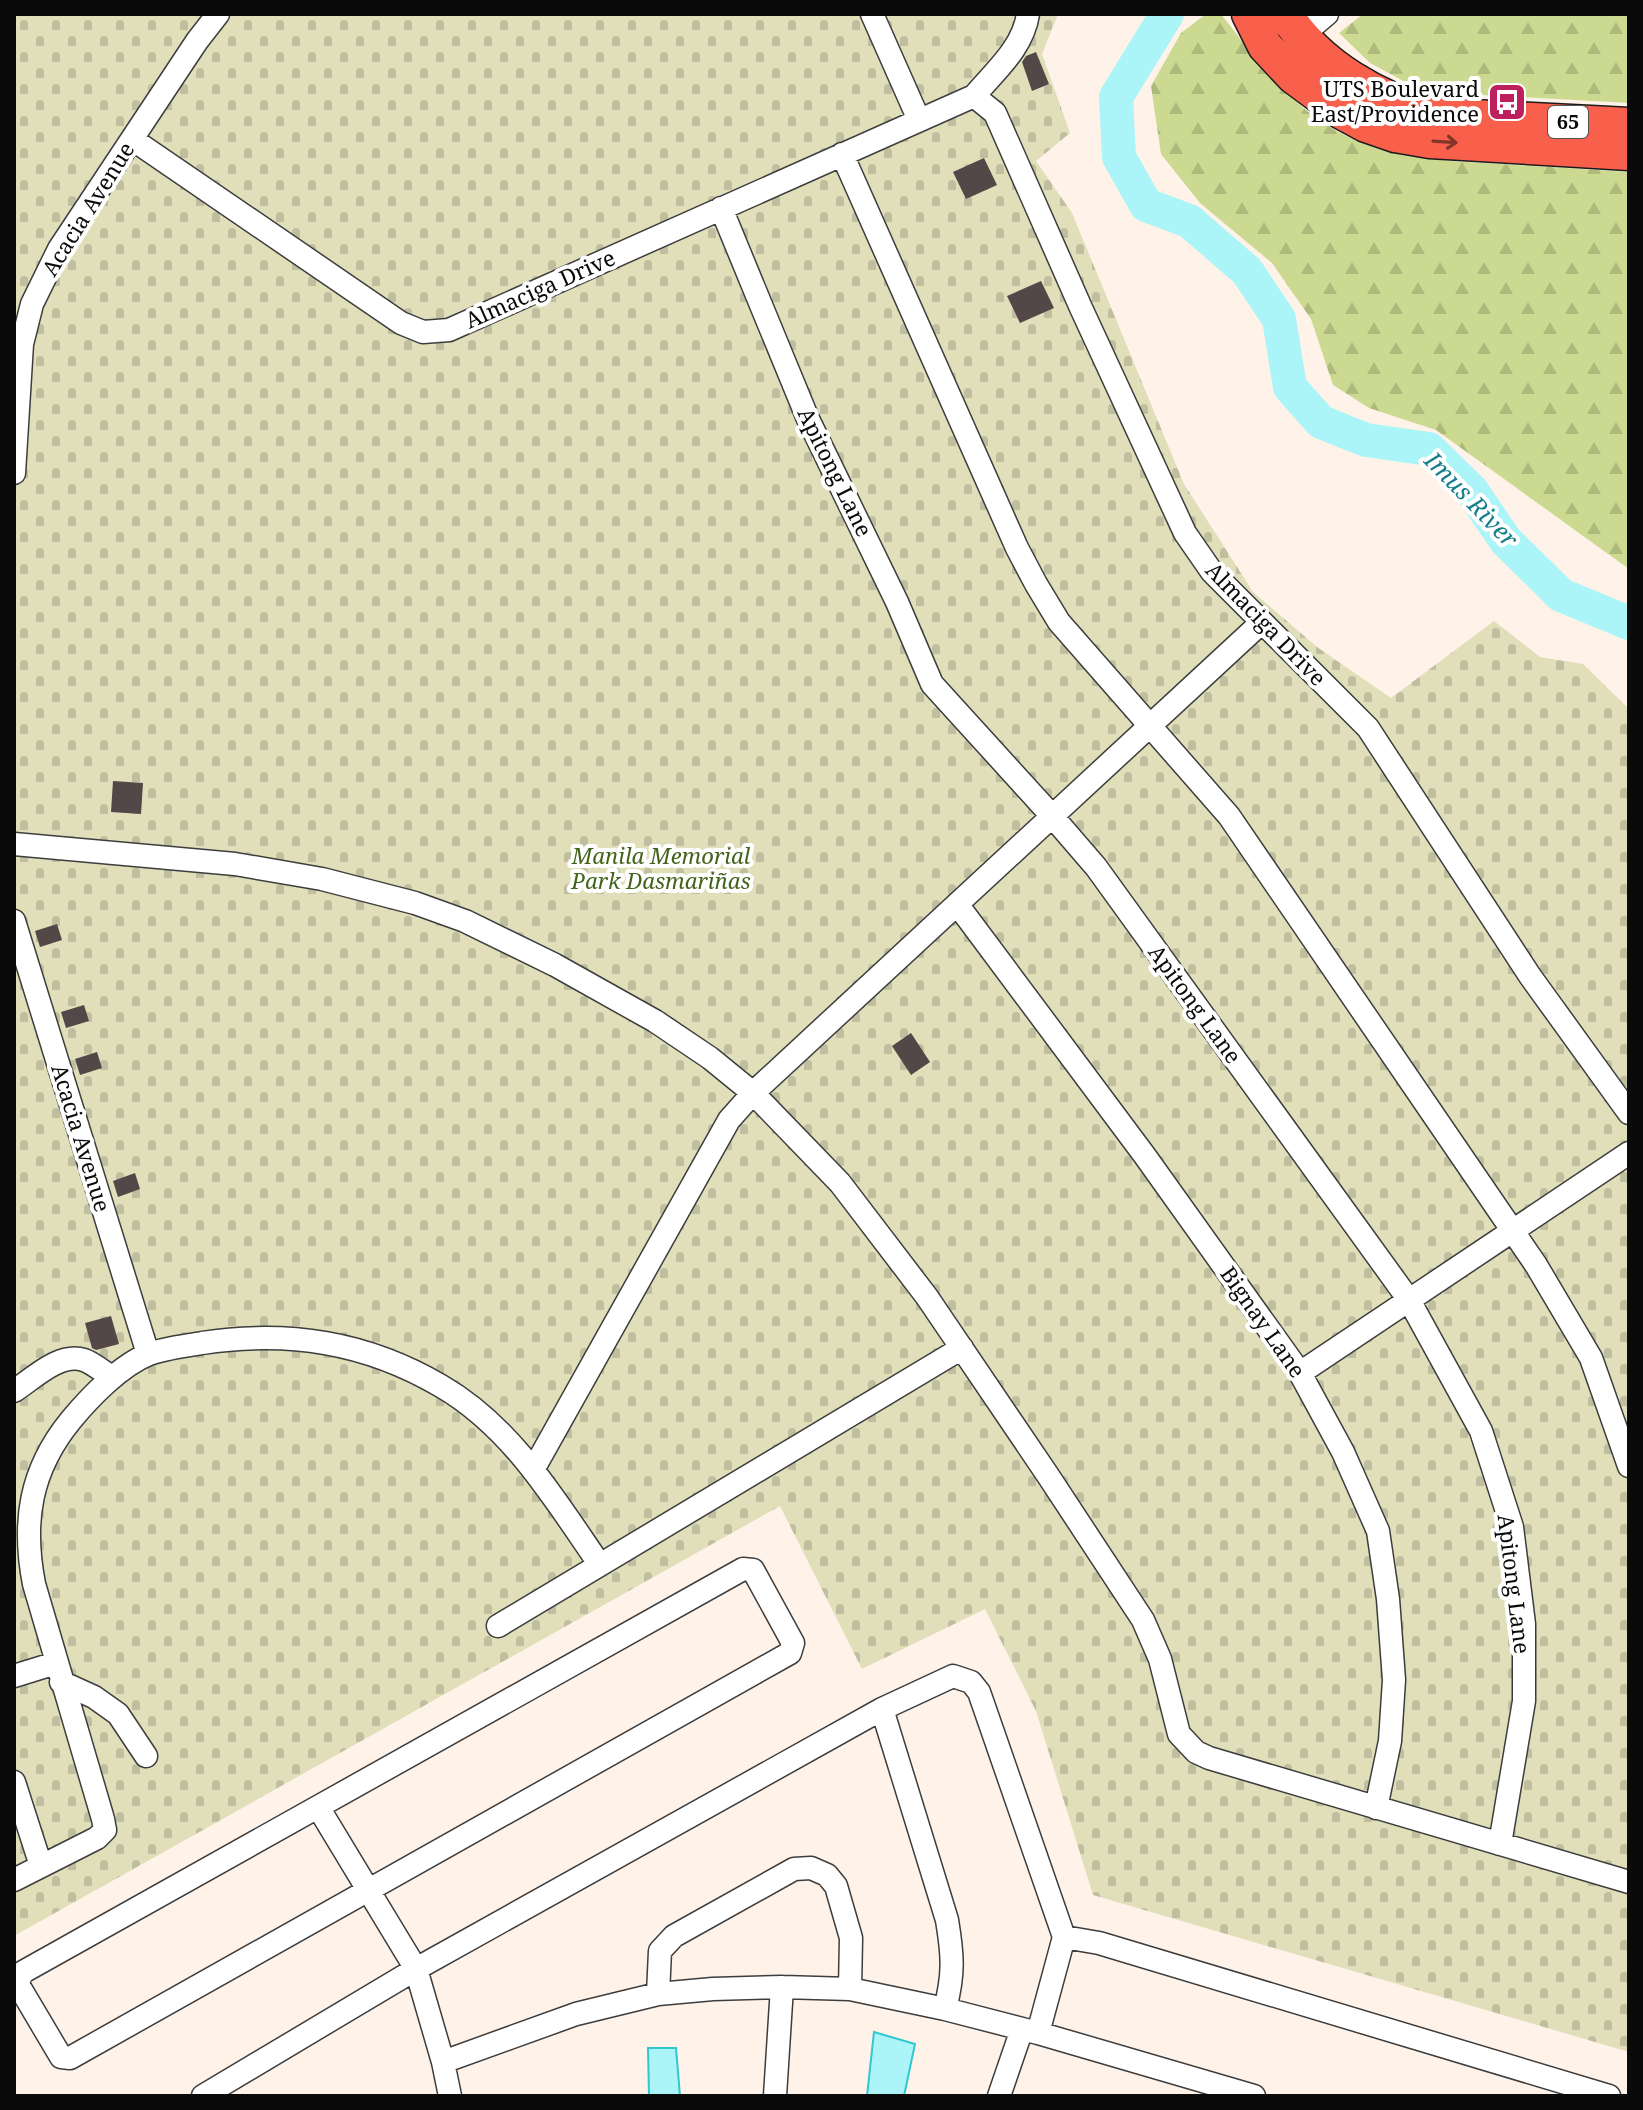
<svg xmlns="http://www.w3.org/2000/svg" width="1643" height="2110" font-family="'Noto Serif',serif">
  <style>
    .forest { fill: url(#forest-firs) }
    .cemetery { fill: url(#cemetery-stones) }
    .water { fill: #abf5f8; stroke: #30c8d0; stroke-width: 2 }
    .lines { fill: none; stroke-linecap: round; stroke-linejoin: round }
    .river { stroke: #abf5f8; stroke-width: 34 }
    .building { fill: #534747 }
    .minor-casing { stroke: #3d3d3d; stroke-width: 25 }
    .highway-casing { stroke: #1b1b1b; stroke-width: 37 }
    .minor { stroke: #fff; stroke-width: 22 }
    .highway { stroke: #f9604c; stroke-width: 34 }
    .oneway { stroke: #82352b }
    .labels { text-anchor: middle; stroke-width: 8; stroke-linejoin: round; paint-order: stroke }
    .shield { fill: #fff; stroke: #545454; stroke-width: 2 }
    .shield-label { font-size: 20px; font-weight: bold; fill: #0a0a0a }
    .poi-label { font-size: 22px; fill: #0a0a0a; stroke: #fff; text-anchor: end }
    .street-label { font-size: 22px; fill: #0a0a0a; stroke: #fff }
    .park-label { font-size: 22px; font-style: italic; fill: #42631a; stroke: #fff }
    .water-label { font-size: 24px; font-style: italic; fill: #127e89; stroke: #fff }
  </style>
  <defs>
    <pattern id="forest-firs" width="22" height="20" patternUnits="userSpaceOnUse" patternTransform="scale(2)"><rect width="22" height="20" fill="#cbda90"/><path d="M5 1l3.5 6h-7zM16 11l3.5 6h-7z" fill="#adba7b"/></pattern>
    <pattern id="cemetery-stones" width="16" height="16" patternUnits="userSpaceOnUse" patternTransform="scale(2)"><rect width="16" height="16" fill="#e0dfba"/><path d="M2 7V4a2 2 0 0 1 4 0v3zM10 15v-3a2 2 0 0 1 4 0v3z" fill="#bfbe9f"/></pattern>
  </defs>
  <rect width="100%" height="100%" fill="#fff2e8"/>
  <path class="forest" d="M 1206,14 L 1221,14 C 1247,48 1273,82 1306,110 C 1366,159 1428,160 1501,164 C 1544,167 1586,169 1629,172 L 1629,569 L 1436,430 L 1369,408 L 1333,385 L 1311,319 L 1272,263 L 1200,203 L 1161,154 L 1151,86 L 1181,33 Z
    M 1363,14 L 1629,14 L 1629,103 L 1445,93 L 1407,83 L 1370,63 L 1339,33 Z"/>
  <path class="cemetery" d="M 14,14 L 1058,14 L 1042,54 L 1070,133 L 1036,161 L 1072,213 L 1184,484 L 1253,592 L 1317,647 L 1391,698 L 1494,621 L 1540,657 L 1583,664 L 1629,709 L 1629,2052 L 1093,1895 L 1036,1711 L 985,1609 L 862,1669 L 780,1506 L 14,1936 Z"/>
  <path class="water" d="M 874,2032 L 915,2044 L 904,2096 L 867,2096 Z
    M 648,2048 L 676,2048 L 680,2096 L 649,2096 Z"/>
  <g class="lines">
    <path class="river" d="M 1167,14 L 1116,97 L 1119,157 L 1146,205 L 1189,221 L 1247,271 L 1279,319 L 1290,387 L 1321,422 L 1366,440 L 1429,449 L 1472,491 L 1506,541 L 1561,595 L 1629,623"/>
  </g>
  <path class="building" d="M 1036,52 L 1049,84 L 1032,91 L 1022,62 L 1026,56 Z
    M 984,158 L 997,185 L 966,199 L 953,172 Z
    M 1041,281 L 1054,308 L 1020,323 L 1007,296 Z
    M 113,781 L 143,783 L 141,814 L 111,812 Z
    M 57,924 L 62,940 L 40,947 L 35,931 Z
    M 84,1005 L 89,1021 L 66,1028 L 61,1012 Z
    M 911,1033 L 930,1062 L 911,1075 L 892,1046 Z
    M 97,1052 L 102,1068 L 80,1075 L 75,1059 Z
    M 135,1173 L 140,1189 L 118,1197 L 113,1181 Z
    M 111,1316 L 119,1344 L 96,1350 L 92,1348 L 85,1323 Z"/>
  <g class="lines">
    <g class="minor-casing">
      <path id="minor" d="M 872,14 L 919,120
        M 1301,36 L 1327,14
        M 974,96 L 995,113 L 1081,308 L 1185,533 L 1212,572 L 1368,728 L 1530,976 L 1629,1113
        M 132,139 L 401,323 L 423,332 L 449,330 L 974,96 C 995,71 1023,48 1028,14
        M 842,154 L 1017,548 L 1036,584 L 1059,622 L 1229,816 L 1536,1265 L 1591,1358 L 1629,1466
        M 721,208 L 808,419 L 897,602 L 932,684 L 1052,816 L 1096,867 L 1409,1300 L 1481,1431 L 1512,1527 L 1524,1624 L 1524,1701 L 1500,1844
        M 14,473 L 22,344 L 32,304 L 59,249 L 197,41 L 218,14
        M 14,844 L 235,864 L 322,879 L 415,903 L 465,921 L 555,965 L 655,1021 L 710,1058 L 753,1093 L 840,1183 L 927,1297 L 1049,1477 L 1143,1620 L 1160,1659 L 1179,1734 L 1196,1752 L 1209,1758 L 1629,1882
        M 957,904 L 1145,1156 L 1300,1373 L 1343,1452 L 1378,1531 L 1388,1599 L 1394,1680 L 1390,1741 L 1376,1808
        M 14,921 L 148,1354
        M 1300,1373 L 1629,1153
        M 14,1391 C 33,1379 59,1352 84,1360 C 93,1363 103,1372 112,1377
        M 533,1470 L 729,1120 L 753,1093 L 1261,623
        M 743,1569 L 753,1570 L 793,1643 L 790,1653 L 70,2058 L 61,2057 L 19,1986 L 19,1979 L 23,1972 Z
        M 498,1626 L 962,1348
        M 14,1676 L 56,1663
        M 61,1682 L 94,1697 L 118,1714 L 146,1756
        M 882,1709 L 947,1920 C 953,1956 954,1974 945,2009
        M 14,1782 L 41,1866
        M 318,1807 L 416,1969 L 443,2062 L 450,2096
        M 14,1880 L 97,1838 L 105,1830 L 103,1819 L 34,1584 C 22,1522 30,1470 71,1420 C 90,1397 121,1365 149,1354 C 165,1348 185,1346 202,1343 C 288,1330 366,1342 441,1386 C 512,1427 555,1500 600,1565
        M 1064,1937 L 1099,1943 L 1609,2096
        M 658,1994 L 660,1951 L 674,1936 L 794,1869 L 811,1868 L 827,1875 L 836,1886 L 851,1938 L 850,1989
        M 443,2062 L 576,2014 L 658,1994 L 713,1989 L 782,1987 L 850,1989 L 945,2009 L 1038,2033 L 1254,2096
        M 203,2096 L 416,1969 L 882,1709 L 953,1676 L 971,1682 L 979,1692 L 1064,1937 L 1038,2033
        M 775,2096 L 782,1987
        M 999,2096 L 1022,2029"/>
    </g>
    <g class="highway-casing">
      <path id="highway" d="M 1249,14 L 1265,46 L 1293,76 L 1340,111 L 1366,125 L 1395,135 L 1430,141 L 1629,153
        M 1285,14 C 1319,66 1377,99 1436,115 L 1629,125"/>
    </g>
    <use href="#minor" class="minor"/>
    <use href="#highway" class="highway"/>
  </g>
  <defs><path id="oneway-shaft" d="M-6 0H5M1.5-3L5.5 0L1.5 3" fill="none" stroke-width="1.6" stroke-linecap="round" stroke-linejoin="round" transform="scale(2)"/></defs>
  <use class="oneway" href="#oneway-shaft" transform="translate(1445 142) rotate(4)"/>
  <defs>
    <g id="bus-square" transform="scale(2)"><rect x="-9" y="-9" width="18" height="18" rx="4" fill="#bd205d" stroke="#fff"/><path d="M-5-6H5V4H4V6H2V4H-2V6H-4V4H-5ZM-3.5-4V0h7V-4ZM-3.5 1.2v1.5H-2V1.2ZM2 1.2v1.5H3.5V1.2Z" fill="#fff"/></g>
  </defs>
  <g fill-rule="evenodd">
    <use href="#bus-square" x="1507" y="102"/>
  </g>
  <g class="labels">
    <rect class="shield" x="1548" y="106" width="40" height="32" rx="6"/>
    <g class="shield-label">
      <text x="1568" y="129">65</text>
    </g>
    <g class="poi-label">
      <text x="1479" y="97">UTS Boulevard<tspan x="1479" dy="25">East/Providence</tspan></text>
    </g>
    <g class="street-label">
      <text transform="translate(88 209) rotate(-58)" y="8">Acacia Avenue</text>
      <text transform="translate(540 289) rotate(-24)" y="8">Almaciga Drive</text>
      <text transform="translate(835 472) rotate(64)" y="8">Apitong Lane</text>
      <text transform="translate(1266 624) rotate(46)" y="8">Almaciga Drive</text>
      <text transform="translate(1195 1004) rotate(54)" y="8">Apitong Lane</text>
      <text transform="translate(81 1138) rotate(73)" y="8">Acacia Avenue</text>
      <text transform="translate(1263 1322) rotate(55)" y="8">Bignay Lane</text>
      <text transform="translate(1514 1584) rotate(83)" y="8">Apitong Lane</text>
    </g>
    <g class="park-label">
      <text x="661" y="864">Manila Memorial<tspan x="661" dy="25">Park Dasmariñas</tspan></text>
    </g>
    <g class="water-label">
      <text transform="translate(1471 500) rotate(46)" y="8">Imus River</text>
    </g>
  </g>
  <rect width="1643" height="2110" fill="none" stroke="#0a0a0a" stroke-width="32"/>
</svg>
